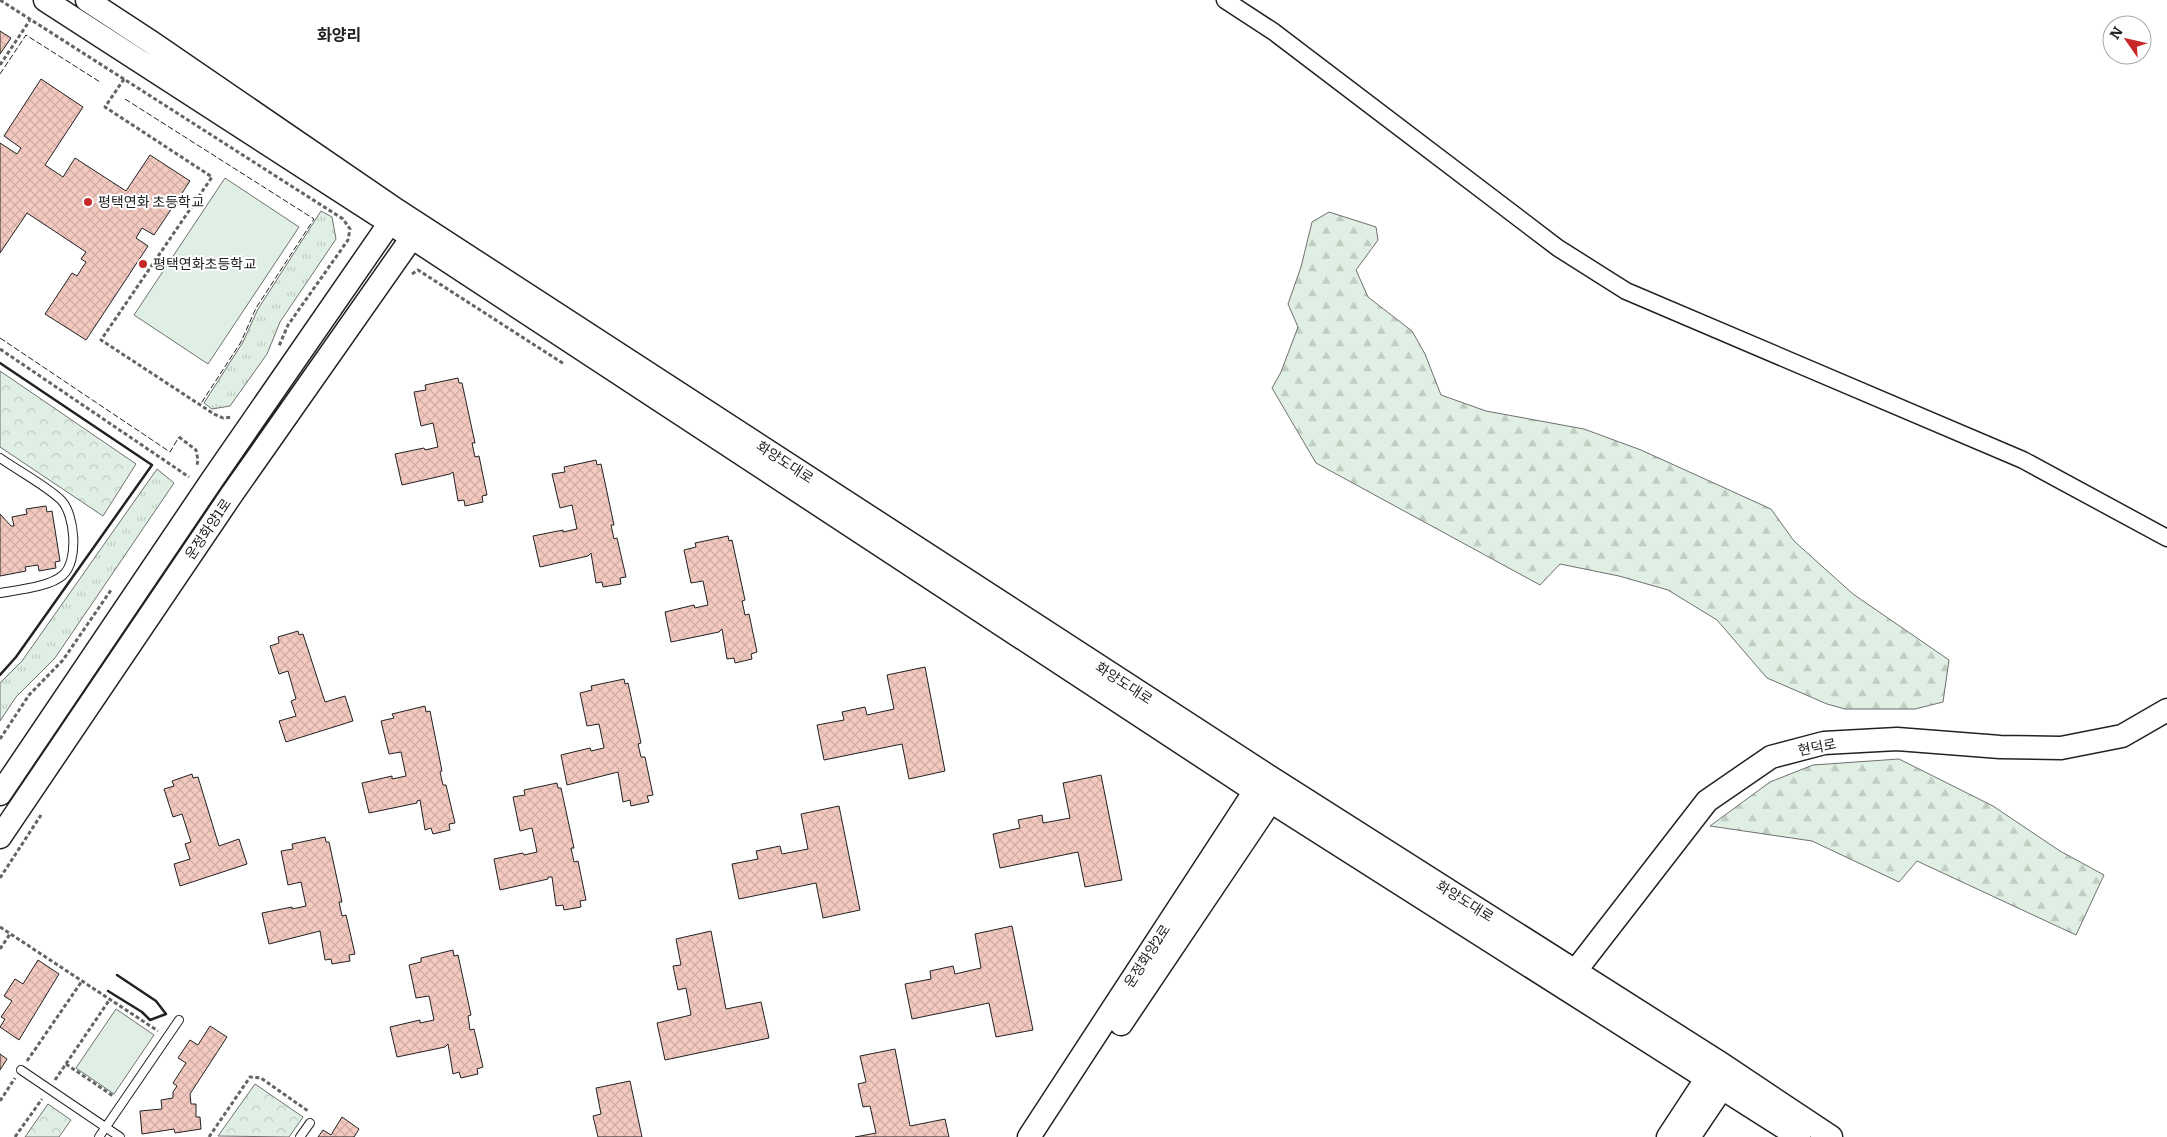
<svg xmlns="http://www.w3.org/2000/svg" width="2167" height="1137" font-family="Literata,'Noto Sans KR',serif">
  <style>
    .grass { fill: url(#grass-tufts); stroke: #6f6f6f }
    .forest { fill: url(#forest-firs); stroke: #6f6f6f }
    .park { fill: url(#park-crowns); stroke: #6f6f6f }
    .pitch { fill: #e0efe3; stroke: #6f6f6f }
    .building { fill: url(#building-cross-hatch); stroke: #222 }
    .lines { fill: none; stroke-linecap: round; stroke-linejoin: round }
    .lane-casing { stroke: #222; stroke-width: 10 }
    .street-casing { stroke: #222; stroke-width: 19 }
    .secondary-casing { stroke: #222; stroke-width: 25 }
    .path { stroke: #646464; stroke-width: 3; stroke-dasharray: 4 2.5; stroke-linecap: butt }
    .lane { stroke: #fff; stroke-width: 8 }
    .street { stroke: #fff; stroke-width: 16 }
    .secondary { stroke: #fff; stroke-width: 22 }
    .fence { stroke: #222; stroke-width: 1; stroke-dasharray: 6 2.5; stroke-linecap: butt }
    .wall { stroke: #222; stroke-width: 2.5 }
    .poi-dot { fill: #c62828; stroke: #fff; stroke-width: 2 }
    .labels { text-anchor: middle; stroke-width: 4; stroke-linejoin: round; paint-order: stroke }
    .poi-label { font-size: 14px; fill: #222; stroke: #fff; text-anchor: start }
    .street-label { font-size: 14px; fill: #222; stroke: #fff }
    .quarter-label { font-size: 16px; font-weight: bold; fill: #222; stroke: #fff }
  </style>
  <defs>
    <pattern id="grass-tufts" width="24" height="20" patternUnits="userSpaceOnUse" patternTransform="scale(1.25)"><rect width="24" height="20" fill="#e0efe3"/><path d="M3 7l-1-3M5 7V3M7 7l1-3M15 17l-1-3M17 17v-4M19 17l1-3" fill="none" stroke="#c0cdc2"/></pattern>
    <pattern id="forest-firs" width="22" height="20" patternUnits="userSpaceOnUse" patternTransform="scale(1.25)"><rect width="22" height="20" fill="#e0efe3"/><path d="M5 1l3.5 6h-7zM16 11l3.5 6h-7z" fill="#c0cdc2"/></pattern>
    <pattern id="park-crowns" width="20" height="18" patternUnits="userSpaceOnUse" patternTransform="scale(1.25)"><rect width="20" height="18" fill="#e0efe3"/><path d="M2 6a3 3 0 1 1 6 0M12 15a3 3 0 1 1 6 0" fill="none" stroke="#c0cdc2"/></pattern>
    <pattern id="building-cross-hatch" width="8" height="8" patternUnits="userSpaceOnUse" patternTransform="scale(1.25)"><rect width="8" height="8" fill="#f3c9c0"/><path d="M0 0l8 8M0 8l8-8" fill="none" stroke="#d0aca5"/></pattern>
  </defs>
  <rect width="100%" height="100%" fill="#fff"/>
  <path class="grass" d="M 321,211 L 332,217 L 336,239 L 280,322 L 267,354 L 230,406 L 212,409 L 204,403 L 243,342 L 258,309 Z
    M 157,469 L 174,483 L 55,658 L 16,697 L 0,721 L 0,683 L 22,661 Z"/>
  <path class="forest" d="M 1329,212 L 1376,227 L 1378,240 L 1356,270 L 1368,297 L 1412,331 L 1425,354 L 1441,395 L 1486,411 L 1584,429 L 1641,450 L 1771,509 L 1794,541 L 1853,594 L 1949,660 L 1943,702 L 1915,709 L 1845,709 L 1827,704 L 1767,678 L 1717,620 L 1668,590 L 1619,576 L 1560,564 L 1540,585 L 1316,463 L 1272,388 L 1281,372 L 1298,327 L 1288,304 L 1301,267 L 1312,222 Z
    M 1899,759 L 1993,806 L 2060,851 L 2104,875 L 2076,935 L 1917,861 L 1899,882 L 1812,841 L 1710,826 L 1770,782 L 1813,765 Z"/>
  <path class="park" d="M 0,371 L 136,464 L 103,516 L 0,447 Z
    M 255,1084 L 303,1117 L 289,1137 L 218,1136 Z
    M 48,1104 L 71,1120 L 59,1137 L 25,1137 Z"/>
  <path class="pitch" d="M 225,178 L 299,227 L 208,364 L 134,315 Z
    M 116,1009 L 154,1035 L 114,1094 L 76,1068 Z"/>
  <path class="building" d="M 0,31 L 11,38 L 0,54 Z
    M 41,79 L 83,107 L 45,165 L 63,177 L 75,158 L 126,191 L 150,155 L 190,181 L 154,235 L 142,228 L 136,238 L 148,246 L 86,340 L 45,314 L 72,273 L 77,276 L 86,262 L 81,259 L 86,252 L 27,213 L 0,253 L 0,143 L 17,154 L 21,148 L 4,136 Z
    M 458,378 L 459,383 L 462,383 L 475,443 L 472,443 L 475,457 L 479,456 L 487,495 L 482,496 L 483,502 L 465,506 L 464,500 L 458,501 L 453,472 L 450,474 L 402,485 L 395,454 L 424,448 L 425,450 L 438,447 L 433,423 L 421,426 L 414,392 L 426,390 L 425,385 Z
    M 596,460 L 597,465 L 601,464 L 614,525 L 611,525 L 614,539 L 617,538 L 626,577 L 620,578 L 621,584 L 603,587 L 602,582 L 596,583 L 591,553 L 588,556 L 540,567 L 533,536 L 563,530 L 563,532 L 577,529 L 572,505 L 560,508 L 552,474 L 565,472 L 564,467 Z
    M 46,506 L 47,512 L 52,511 L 60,561 L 55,562 L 56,568 L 39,571 L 38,565 L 25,567 L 26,571 L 0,576 L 0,514 L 11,526 L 14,526 L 12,517 L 27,514 L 26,509 Z
    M 728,536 L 729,541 L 732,540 L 745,600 L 742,601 L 745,615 L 749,614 L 757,652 L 751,654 L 752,659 L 735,663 L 734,658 L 727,659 L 722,629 L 719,632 L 671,642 L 665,612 L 694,605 L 695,608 L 708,605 L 703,581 L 691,583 L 684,550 L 696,547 L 695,543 Z
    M 298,631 L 299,635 L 303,634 L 325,702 L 345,696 L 353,721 L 286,742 L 279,721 L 296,716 L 291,701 L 296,699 L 288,671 L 279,674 L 270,646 L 279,643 L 278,637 Z
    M 925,667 L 945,771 L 909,779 L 902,744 L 824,760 L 817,725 L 844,720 L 842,712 L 865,707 L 867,715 L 894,709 L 887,675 Z
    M 624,679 L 625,684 L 628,683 L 641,743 L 638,744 L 641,757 L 645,757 L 653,795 L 647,796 L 649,802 L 631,806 L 630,800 L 623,802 L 618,772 L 567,785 L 561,755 L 590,748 L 591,751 L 604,748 L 599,724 L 587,726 L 580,693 L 592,690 L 591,686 Z
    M 425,706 L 426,712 L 430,711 L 442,771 L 440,772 L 443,785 L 446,785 L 455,823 L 449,824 L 450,830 L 433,834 L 431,828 L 425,830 L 420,800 L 417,801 L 417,803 L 369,813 L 362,783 L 392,776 L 392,779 L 406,776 L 401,752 L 389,754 L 381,721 L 394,718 L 392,714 Z
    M 192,774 L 193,778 L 198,777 L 219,846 L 239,839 L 247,864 L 180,886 L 174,864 L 190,859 L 185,844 L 191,842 L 182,814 L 173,817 L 164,789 L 174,786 L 172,781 Z
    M 1101,775 L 1122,880 L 1085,887 L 1078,852 L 1000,868 L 993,834 L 1020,828 L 1018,820 L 1042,815 L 1043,823 L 1070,818 L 1063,783 Z
    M 557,783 L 558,788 L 561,788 L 574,848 L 571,848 L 574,862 L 578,861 L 586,900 L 580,901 L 581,907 L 564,910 L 563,905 L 556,906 L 552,877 L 548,877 L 548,879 L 500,890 L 494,859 L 523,853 L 524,855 L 537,852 L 532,828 L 520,831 L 513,797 L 525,795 L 524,790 Z
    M 839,806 L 860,910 L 823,918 L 816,883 L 739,899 L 732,864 L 758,859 L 756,851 L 780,846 L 782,854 L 808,849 L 801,814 Z
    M 325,837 L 326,842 L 329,842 L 342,902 L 339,902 L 342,916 L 346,915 L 355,954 L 349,955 L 350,961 L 332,964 L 331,959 L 325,960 L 320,931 L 269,944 L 262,913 L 292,907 L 292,909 L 306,906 L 301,882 L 288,885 L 281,851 L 293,849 L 292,844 Z
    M 1012,926 L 1033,1030 L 996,1037 L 989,1003 L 912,1019 L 905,984 L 931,979 L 930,971 L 953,966 L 955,974 L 981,968 L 975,934 Z
    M 711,931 L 726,1009 L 761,1002 L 769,1038 L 665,1060 L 657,1023 L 691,1015 L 686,988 L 678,990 L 673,966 L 681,965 L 676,939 Z
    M 453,950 L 454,956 L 458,955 L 471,1015 L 468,1016 L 470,1030 L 474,1029 L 483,1067 L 477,1069 L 478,1074 L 461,1078 L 459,1072 L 453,1074 L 448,1044 L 445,1047 L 397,1057 L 390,1027 L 420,1020 L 420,1023 L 434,1020 L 429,996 L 416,998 L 409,965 L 421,962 L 421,958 Z
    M 38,960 L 59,974 L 19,1040 L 0,1027 L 5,1019 L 1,1017 L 12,1001 L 4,996 L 15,979 L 23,984 Z
    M 210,1026 L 227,1037 L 190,1094 L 191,1104 L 196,1104 L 196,1117 L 200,1117 L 201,1129 L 175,1133 L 174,1129 L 142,1134 L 140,1111 L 162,1109 L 161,1100 L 173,1098 L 173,1092 L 177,1086 L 173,1083 L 186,1063 L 178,1058 L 190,1040 L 198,1045 Z
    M 895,1049 L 910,1126 L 945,1119 L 949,1137 L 855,1137 L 876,1133 L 870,1106 L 863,1107 L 858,1084 L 866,1082 L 860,1056 Z
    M 0,1054 L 7,1059 L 0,1070 Z
    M 630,1081 L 642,1137 L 598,1137 L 593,1116 L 601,1114 L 596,1088 Z
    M 342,1117 L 359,1129 L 354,1137 L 318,1137 L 323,1130 L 331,1135 Z"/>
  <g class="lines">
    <g class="lane-casing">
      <path id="lane" d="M 0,458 C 17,470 47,486 61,500 C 75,514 79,561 63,575 C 50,587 17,590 0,593
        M 21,1070 L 120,1137
        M 99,1137 L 179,1020
        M 300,1137 L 310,1123"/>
    </g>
    <g class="street-casing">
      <path id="street" d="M 1225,0 L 1274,32 L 1558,248 L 1626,291 L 2023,460 L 2167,538"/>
    </g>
    <g class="secondary-casing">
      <path id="secondary" d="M 45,0 L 390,223 L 1270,801 L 1799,1137
        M 87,0 L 151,42 L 398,211 L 1273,779 L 1717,1061 L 1831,1137
        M 0,794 L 212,480 L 398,211
        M 0,837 L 232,494 L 420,226
        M 1566,983 L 1707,801 L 1771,757 L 1824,743 L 1897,739 L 2000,747 L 2061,748 L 2122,736 L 2167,710
        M 1121,1024 L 1279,789
        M 1029,1137 L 1262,780
        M 1668,1137 L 1716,1064
        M 1689,1137 L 1730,1076"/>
    </g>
    <path class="path" d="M 0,0 L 343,219 L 350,229 L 348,240 L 288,325 L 279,346
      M 0,65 L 30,20
      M 124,79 L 105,107 L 212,177 L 101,340 L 214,414 L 223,418 L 232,417
      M 412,274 L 418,270 L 564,364
      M 0,349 L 189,477
      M 179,437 L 196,450 L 198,460 L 197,465
      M 0,739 L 29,695 L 63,660 L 111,590
      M 0,878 L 41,815
      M 0,927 L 158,1031
      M 0,949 L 10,934
      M 27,1061 L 82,981
      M 66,1064 L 113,1096
      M 55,1080 L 110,999
      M 0,1101 L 15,1078
      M 15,1137 L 42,1099
      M 209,1137 L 250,1077 L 261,1078 L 308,1111"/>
    <use href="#lane" class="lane"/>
    <use href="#street" class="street"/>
    <use href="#secondary" class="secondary"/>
    <path class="fence" d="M 0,74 L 26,35 L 100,82
      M 125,99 L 314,219 L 256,308 L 241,342 L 200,405
      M 0,338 L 170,452 L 179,437"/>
    <path class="wall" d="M 0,363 L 152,465 L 16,657 L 0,675
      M 108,991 L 142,1012 L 150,1020 L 166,1014 L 156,1001 L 117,975"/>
  </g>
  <g class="poi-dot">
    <circle cx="88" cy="202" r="5"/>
    <circle cx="143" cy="264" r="5"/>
  </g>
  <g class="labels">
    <g class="poi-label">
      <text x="98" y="207">평택연화 초등학교</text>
      <text x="153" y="269">평택연화초등학교</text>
    </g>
    <g class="street-label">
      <text transform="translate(785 462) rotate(33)" y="5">화양도대로</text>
      <text transform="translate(208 529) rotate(-56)" y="5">운정화양1로</text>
      <text transform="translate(1124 683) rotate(33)" y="5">화양도대로</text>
      <text transform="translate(1817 747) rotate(-11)" y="5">현덕로</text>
      <text transform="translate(1465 901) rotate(32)" y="5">화양도대로</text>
      <text transform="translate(1147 956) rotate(-57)" y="5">운정화양2로</text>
    </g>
    <g class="quarter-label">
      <text x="339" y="41">화양리</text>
    </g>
  </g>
  <g transform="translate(2127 40) rotate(304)"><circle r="24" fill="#ffffff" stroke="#a7a7a7"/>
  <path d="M0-4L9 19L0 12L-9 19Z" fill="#c62828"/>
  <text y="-8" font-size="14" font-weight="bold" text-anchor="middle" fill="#222222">N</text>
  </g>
</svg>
